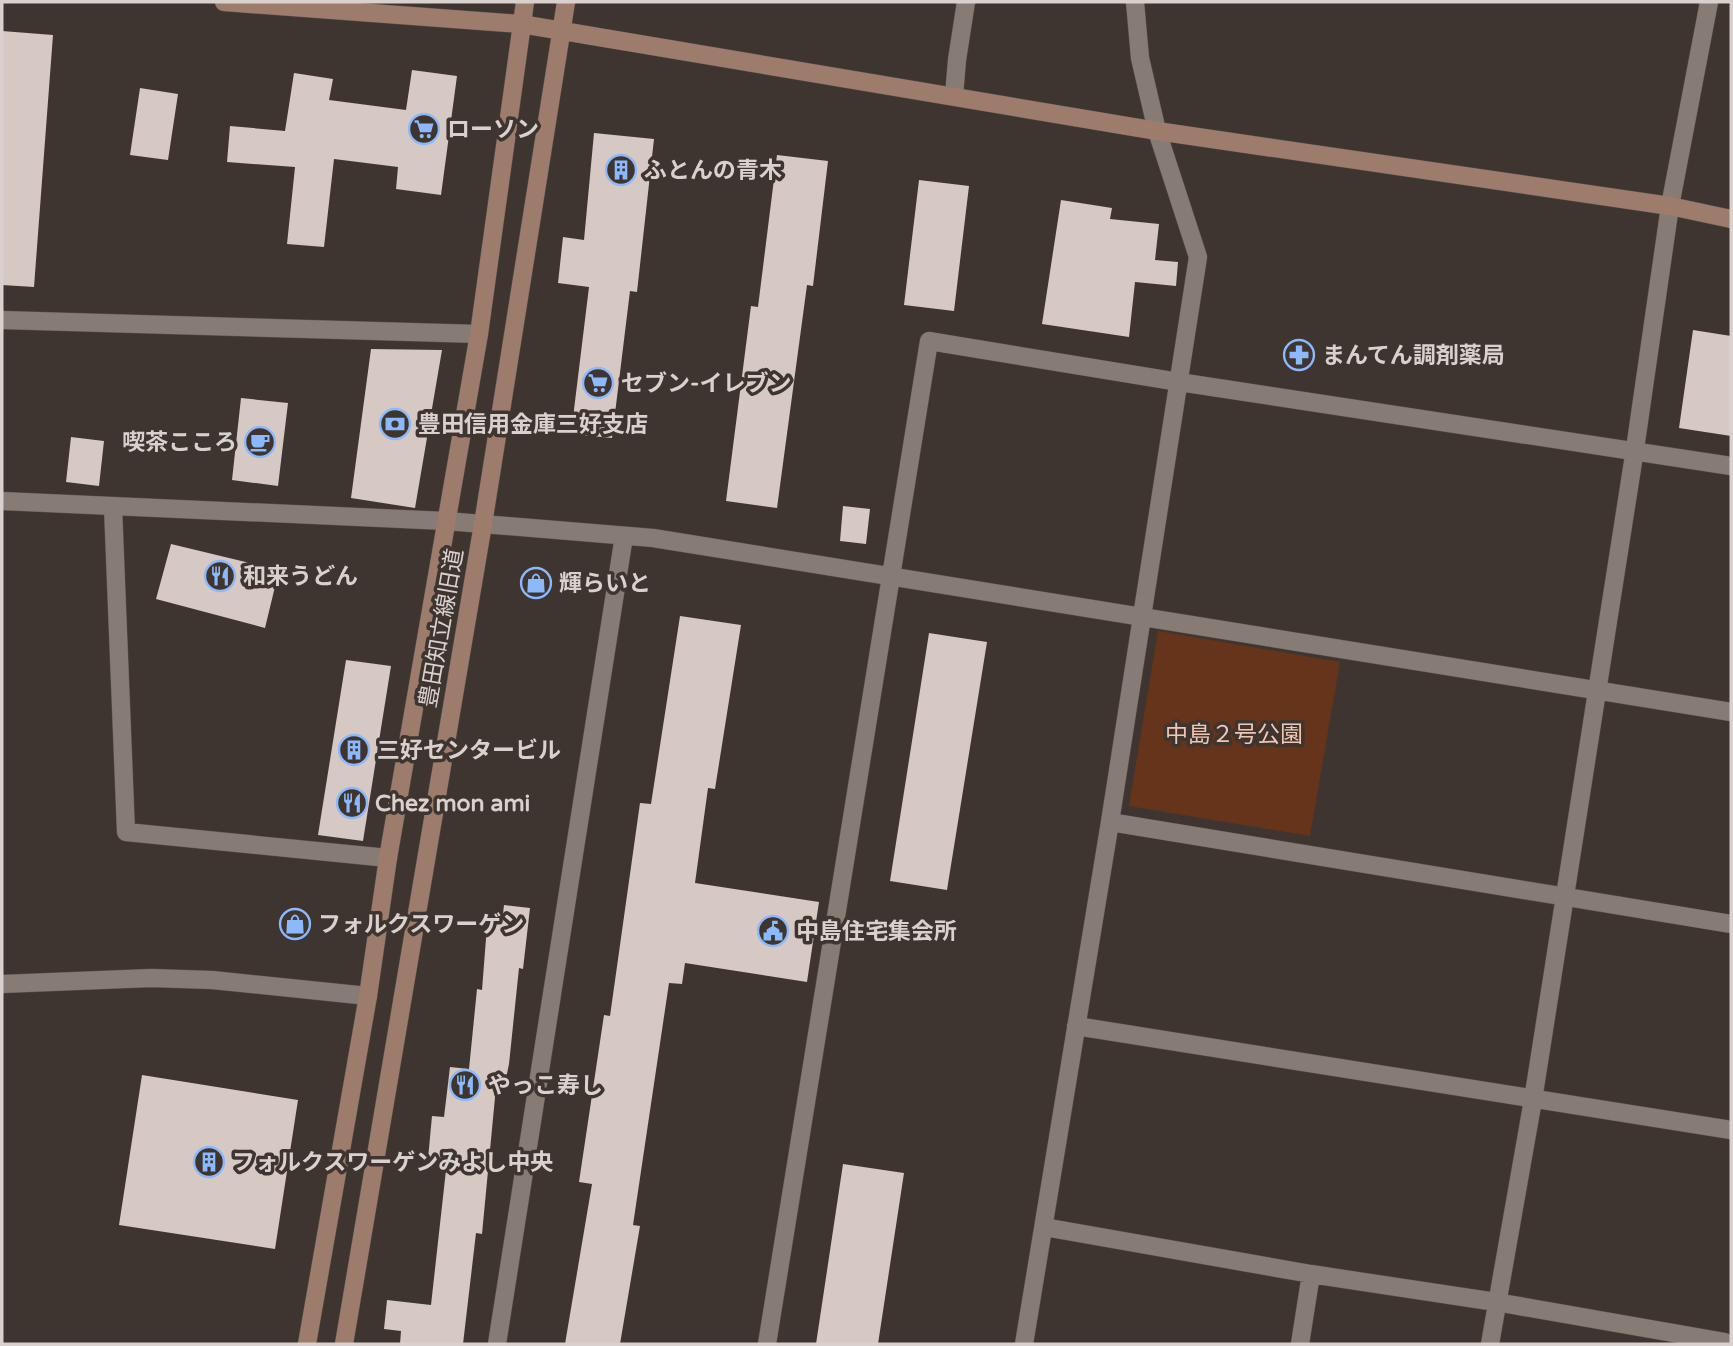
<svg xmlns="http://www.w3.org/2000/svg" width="1733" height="1346" font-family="'Varela Round','Noto Sans JP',sans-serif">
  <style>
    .green { fill: #65341a }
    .building { fill: #d6c8c2 }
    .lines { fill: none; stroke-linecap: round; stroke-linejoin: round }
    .lane-casing { stroke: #5b524f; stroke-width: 19 }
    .street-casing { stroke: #5b524f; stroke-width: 19 }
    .secondary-casing { stroke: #5b524f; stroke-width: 19 }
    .lane { stroke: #877b75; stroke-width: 18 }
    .street { stroke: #877b75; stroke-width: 18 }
    .secondary { stroke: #9e7c6b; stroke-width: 18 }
    .labels { text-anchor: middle; stroke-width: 7; stroke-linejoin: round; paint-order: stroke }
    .poi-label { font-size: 23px; font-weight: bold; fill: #d8d1ce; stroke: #3f3530; text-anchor: start }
    .street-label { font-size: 23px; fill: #d8d1ce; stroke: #3f3530 }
    .park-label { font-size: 23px; fill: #f2c7b2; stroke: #3f3530 }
  </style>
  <rect width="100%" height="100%" fill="#3f3530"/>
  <path class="green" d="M 1158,631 L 1340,662 L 1310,836 L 1129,806 Z"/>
  <path class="building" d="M 2,31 L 53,35 L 34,287 L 2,285 Z
    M 412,70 L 457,76 L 441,195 L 396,189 L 398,167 L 334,159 L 324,247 L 287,244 L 295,167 L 227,162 L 230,126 L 285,131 L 294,73 L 333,79 L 329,100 L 406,110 Z
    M 140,88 L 178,94 L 168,160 L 130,155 Z
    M 594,133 L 654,139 L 637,292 L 630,291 L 612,438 L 571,434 L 589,287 L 558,283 L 563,237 L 584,240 Z
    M 777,155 L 828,161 L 813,286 L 807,285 L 777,508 L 726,501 L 751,306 L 758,307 Z
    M 919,180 L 969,186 L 954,311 L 904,305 Z
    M 1061,200 L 1112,208 L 1110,219 L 1159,224 L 1155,260 L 1178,262 L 1176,286 L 1135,282 L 1129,337 L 1042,324 Z
    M 1693,330 L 1731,336 L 1731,436 L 1679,428 Z
    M 371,349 L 442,350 L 415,508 L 351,498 Z
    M 241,398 L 288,403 L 278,486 L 232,480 Z
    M 71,437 L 104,441 L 99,486 L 66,482 Z
    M 843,506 L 870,509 L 866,544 L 840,541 Z
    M 171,544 L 279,570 L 265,628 L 156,599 Z
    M 680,616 L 741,625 L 715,789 L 708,788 L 695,883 L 819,902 L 807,982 L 685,963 L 682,984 L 669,983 L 633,1225 L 640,1226 L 620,1344 L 565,1344 L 592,1184 L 579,1182 L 604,1015 L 610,1016 L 640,803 L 651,804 Z
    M 929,633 L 987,642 L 947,890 L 890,881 Z
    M 346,660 L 391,666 L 363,841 L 318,835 Z
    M 504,905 L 530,908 L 523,969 L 519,968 L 509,1064 L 504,1088 L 496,1087 L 482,1234 L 476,1233 L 463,1344 L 400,1344 L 401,1331 L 384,1329 L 387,1300 L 431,1305 L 447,1161 L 428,1159 L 432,1116 L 444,1117 L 450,1067 L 469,1069 L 477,989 L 482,990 L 488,913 L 503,914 Z
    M 142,1075 L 298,1100 L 275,1249 L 119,1225 Z
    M 843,1164 L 904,1173 L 878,1344 L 816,1344 Z"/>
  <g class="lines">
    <g class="lane-casing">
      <path id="lane" d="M 1496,1302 L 1725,1342"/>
    </g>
    <g class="street-casing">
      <path id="street" d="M 954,96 L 957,60 L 966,2
        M 2,320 L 479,334
        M 2,501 L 446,521 L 653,538 L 1731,712
        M 113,507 L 126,832 L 388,858
        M 1110,822 L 1731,924
        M 2,984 L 151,978 L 212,980 L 368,996
        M 1076,1026 L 1731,1130
        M 1044,1227 L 1311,1274 L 1496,1302
        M 497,1344 L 624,536
        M 767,1344 L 929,341 L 1179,382 L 1731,466
        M 1024,1344 L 1110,822 L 1198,257 L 1157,131 L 1140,58 L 1135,2
        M 1300,1344 L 1311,1274
        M 1490,1344 L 1533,1100 L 1635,449 L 1670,206 L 1709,2"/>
    </g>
    <g class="secondary-casing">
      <path id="secondary" d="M 224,2 L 521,24 L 1157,131 L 1670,206 L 1731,219
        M 307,1344 L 368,996 L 388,858 L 479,334 L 525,2
        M 344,1344 L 483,524 L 566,2"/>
    </g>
    <use href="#lane" class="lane"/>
    <use href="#street" class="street"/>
    <use href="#secondary" class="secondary"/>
  </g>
  <defs>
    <g id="supermarket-ring" transform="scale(1.575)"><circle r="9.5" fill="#3f3530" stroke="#8bb9fc" stroke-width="1.5"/><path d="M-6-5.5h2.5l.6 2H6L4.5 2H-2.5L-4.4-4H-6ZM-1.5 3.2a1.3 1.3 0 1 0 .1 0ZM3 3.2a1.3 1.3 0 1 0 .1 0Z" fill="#8bb9fc"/></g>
    <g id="building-ring" transform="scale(1.575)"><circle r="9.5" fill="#3f3530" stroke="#8bb9fc" stroke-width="1.5"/><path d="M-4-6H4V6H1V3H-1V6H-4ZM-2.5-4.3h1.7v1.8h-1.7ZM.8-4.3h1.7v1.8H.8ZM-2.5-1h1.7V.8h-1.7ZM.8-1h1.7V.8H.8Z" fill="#8bb9fc"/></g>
    <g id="pharmacy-ring" transform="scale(1.575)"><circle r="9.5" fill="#3f3530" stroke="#8bb9fc" stroke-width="1.5"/><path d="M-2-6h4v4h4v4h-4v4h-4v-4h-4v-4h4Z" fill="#8bb9fc"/></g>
    <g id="bank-ring" transform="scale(1.575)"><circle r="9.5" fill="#3f3530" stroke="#8bb9fc" stroke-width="1.5"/><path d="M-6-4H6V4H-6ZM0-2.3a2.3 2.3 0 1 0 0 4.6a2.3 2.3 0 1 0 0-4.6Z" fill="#8bb9fc"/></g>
    <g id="cafe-ring" transform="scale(1.575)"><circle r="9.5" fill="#3f3530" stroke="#8bb9fc" stroke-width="1.5"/><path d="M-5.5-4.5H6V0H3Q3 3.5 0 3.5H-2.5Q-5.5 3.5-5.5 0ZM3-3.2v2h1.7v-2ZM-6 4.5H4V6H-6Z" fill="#8bb9fc"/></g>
    <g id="restaurant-ring" transform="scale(1.575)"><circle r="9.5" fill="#3f3530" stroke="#8bb9fc" stroke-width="1.5"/><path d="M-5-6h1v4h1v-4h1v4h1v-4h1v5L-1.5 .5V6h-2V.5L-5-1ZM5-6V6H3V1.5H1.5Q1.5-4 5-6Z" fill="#8bb9fc"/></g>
    <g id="shop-ring" transform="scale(1.575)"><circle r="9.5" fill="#3f3530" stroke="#8bb9fc" stroke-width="1.5"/><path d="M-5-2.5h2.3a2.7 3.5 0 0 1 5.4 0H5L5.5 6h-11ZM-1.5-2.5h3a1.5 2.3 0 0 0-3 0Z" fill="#8bb9fc"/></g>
    <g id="civic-ring" transform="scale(1.575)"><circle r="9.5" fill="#3f3530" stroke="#8bb9fc" stroke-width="1.5"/><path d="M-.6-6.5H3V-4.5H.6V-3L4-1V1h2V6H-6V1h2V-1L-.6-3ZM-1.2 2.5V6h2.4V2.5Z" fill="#8bb9fc"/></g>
  </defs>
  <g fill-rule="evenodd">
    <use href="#supermarket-ring" x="424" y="129"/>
    <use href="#building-ring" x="621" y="170"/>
    <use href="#pharmacy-ring" x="1299" y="355"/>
    <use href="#supermarket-ring" x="598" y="383"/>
    <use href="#bank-ring" x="395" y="424"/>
    <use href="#cafe-ring" x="260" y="442"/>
    <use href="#restaurant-ring" x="220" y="576"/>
    <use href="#shop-ring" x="536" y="583"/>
    <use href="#building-ring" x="354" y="750"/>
    <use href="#restaurant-ring" x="352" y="803"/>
    <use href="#shop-ring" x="295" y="924"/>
    <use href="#civic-ring" x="773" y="931"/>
    <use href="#restaurant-ring" x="465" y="1085"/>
    <use href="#building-ring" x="209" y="1162"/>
  </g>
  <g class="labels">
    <g class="poi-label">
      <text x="447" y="137">ローソン</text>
      <text x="644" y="178">ふとんの青木</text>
      <text x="1322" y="363">まんてん調剤薬局</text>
      <text x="621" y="391">セブン-イレブン</text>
      <text x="418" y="432">豊田信用金庫三好支店</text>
      <text x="237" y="450" text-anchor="end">喫茶こころ</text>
      <text x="243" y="584">和来うどん</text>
      <text x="559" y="591">輝らいと</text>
      <text x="377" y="758">三好センタービル</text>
      <text x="375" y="811">Chez mon ami</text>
      <text x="318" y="932">フォルクスワーゲン</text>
      <text x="796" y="939">中島住宅集会所</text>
      <text x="488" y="1093">やっこ寿し</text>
      <text x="232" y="1170">フォルクスワーゲンみよし中央</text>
    </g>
    <g class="street-label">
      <text transform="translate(441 628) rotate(-80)" y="8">豊田知立線旧道</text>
    </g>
    <g class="park-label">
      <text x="1234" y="742">中島２号公園</text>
    </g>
  </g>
  <rect width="1733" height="1346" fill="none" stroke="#d8d1ce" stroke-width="7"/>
</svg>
